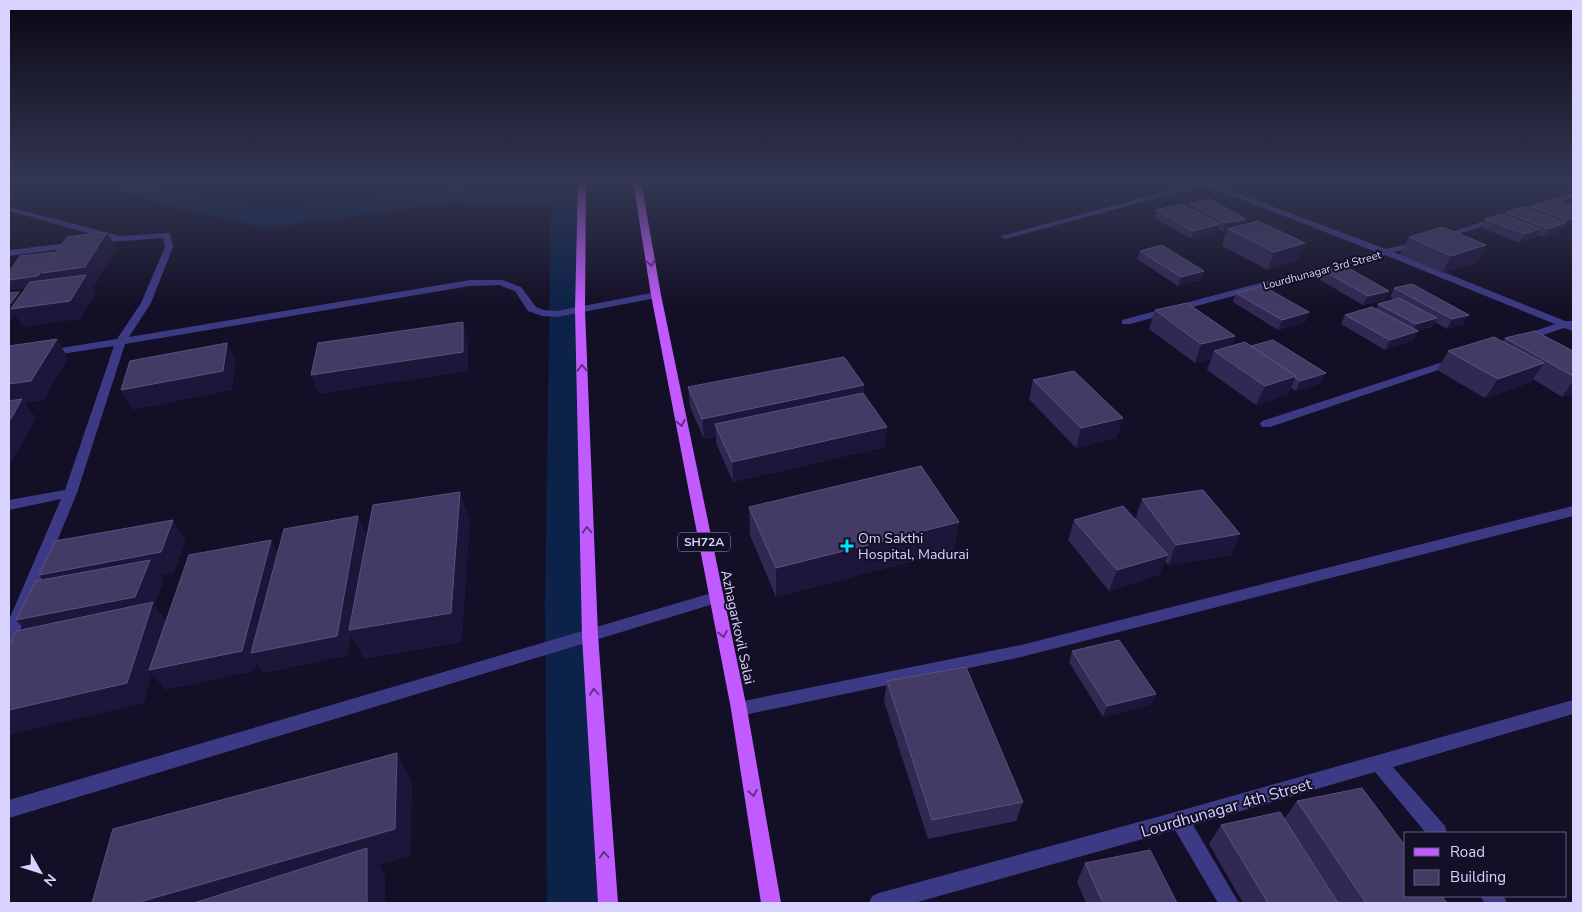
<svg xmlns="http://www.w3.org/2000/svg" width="1582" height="912" font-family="'Nunito Sans',sans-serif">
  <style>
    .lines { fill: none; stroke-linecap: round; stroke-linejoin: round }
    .canal { fill: #0c2248; fill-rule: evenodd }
    .minor { fill: #3d3a85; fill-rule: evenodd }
    .primary { fill: #c25bff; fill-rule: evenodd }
    .wall { fill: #312854 }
    .shaded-wall { fill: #1d163a }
    .building { fill: #433a66; stroke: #5a527e }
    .oneway { stroke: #623188 }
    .poi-dot { fill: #00e5ff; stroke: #130f26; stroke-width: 2 }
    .labels { text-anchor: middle; stroke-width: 4; stroke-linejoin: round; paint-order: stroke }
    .far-street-label { font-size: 11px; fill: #d9d4ff; stroke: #130f26 }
    .shield { fill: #130f26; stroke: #9e99be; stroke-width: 1 }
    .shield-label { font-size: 12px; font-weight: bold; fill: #d9d4ff }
    .poi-label { font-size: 14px; fill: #d9d4ff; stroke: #130f26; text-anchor: start }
    .street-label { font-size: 14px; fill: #d9d4ff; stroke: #130f26 }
    .near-street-label { font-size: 16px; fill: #d9d4ff; stroke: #130f26 }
  </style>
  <rect width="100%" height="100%" fill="#130f26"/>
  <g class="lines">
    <path class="canal" d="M 103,181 L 142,181 L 183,193 L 268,210 L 451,187 L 565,190 L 575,192 L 579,198 L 597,604 L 615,903 L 547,903 L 545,604 L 551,206 L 451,203 L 268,228 L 167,206 L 107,187 Z"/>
    <path class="minor" d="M 1196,181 L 1206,181 L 1386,249 L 1421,241 L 1421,245 L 1394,252 L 1565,321 L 1573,321 L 1573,331 L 1564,328 L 1528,340 L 1520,340 L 1519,338 L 1520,336 L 1555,324 L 1385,255 L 1130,324 L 1122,324 L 1122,320 L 1376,252 L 1205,185 L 1005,239 L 1001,236 L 1197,183 Z
      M 1573,192 L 1573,197 L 1443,239 L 1436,237 Z
      M 9,207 L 120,236 L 170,233 L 173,247 L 151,303 L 129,337 L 470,280 L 503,280 L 521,287 L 536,307 L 544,310 L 557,311 L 656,292 L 661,295 L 656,298 L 557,317 L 542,316 L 528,311 L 515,291 L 499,285 L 470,286 L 125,344 L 77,493 L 17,638 L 15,642 L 9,644 L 9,620 L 61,499 L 9,510 L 9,500 L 65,490 L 114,346 L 48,356 L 43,353 L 48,350 L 117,339 L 141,303 L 165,247 L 163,238 L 110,242 L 109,239 L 9,211 Z
      M 76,242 L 80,245 L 79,247 L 9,256 L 9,250 Z
      M 1455,358 L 1460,361 L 1459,363 L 1270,427 L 1262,427 L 1260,424 L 1262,421 Z
      M 1573,506 L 1573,516 L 1021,657 L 739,716 L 733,714 L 731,709 L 733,704 L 739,702 L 1021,645 Z
      M 715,592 L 720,594 L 722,598 L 720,602 L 9,818 L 9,800 Z
      M 1573,700 L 1573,714 L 1393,767 L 1445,826 L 1447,833 L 1426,833 L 1375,772 L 1193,825 L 1239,903 L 1218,903 L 1175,830 L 914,903 L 869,903 L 872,896 L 879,893 L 1179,811 Z
      M 1481,896 L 1504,896 L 1507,903 L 1484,903 Z"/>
    <path class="primary" d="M 578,181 L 586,181 L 585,310 L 598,636 L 618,903 L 598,903 L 582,636 L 575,310 Z
      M 633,181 L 641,181 L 661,295 L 747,709 L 781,903 L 761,903 L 731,709 L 651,295 Z"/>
  </g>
  <path class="wall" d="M 1573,199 L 1573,225 L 1562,228 L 1560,232 L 1543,237 L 1537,235 L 1535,237 L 1519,243 L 1480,227 L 1485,219 L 1504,215 L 1506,212 L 1528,209 L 1530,206 L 1570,204 Z
    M 1190,203 L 1244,225 L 1298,260 L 1268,270 L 1222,246 L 1227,230 L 1222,232 L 1218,229 L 1217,233 L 1191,239 L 1154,218 L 1156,210 L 1188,208 Z
    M 1409,237 L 1486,245 L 1476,263 L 1442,273 L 1400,254 Z
    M 1140,251 L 1204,271 L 1201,280 L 1178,286 L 1137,259 Z
    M 1324,271 L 1389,291 L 1384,300 L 1363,305 L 1320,280 Z
    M 1394,288 L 1464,324 L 1447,329 L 1435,322 L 1432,327 L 1418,331 L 1413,341 L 1385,350 L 1341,324 L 1345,315 L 1376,309 L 1378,304 L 1394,299 L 1390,297 Z
    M 1236,293 L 1309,312 L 1305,322 L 1278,330 L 1233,302 Z
    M 1155,310 L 1235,336 L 1231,346 L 1251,346 L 1321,383 L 1296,391 L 1291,388 L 1288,395 L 1256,405 L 1207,370 L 1211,359 L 1195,363 L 1149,329 Z
    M 1505,338 L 1573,351 L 1573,394 L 1562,397 L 1533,379 L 1531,382 L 1485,398 L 1437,370 L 1448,351 L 1502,342 Z
    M 1033,380 L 1117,437 L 1076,448 L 1029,399 Z
    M 688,387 L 863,393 L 885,447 L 733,482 L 716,443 L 716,436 L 704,439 L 690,407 Z
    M 1142,499 L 1231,555 L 1168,565 L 1165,561 L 1159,575 L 1109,591 L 1068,540 L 1074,520 L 1135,520 Z
    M 749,507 L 959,522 L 954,550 L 776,597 L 750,535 Z
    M 1072,651 L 1156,694 L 1151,704 L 1103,717 L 1069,662 Z
    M 887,681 L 1023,802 L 1016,821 L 928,839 L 884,701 Z
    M 1297,801 L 1447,903 L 1243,903 L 1209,844 L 1221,825 L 1284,819 Z
    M 1085,863 L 1177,903 L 1086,903 L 1077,882 Z"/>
  <path class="shaded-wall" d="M 1573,218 L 1573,225 L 1562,228 L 1560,232 L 1543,237 L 1548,229 L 1565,223 L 1567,220 Z
    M 1246,219 L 1243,227 L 1228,229 L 1227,230 L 1222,232 L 1225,223 Z
    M 1220,224 L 1217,233 L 1191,239 L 1193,231 Z
    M 1540,229 L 1535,237 L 1519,243 L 1524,234 Z
    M 107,232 L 116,249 L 95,285 L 92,285 L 96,293 L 81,319 L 23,327 L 15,315 L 9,323 L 9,305 L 19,292 L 25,301 L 44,285 L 9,290 L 9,280 L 55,252 L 60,261 Z
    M 1305,243 L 1298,260 L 1268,270 L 1274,252 Z
    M 1486,245 L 1476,263 L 1442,273 L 1451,256 Z
    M 1204,271 L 1201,280 L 1178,286 L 1181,277 Z
    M 1389,291 L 1384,300 L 1363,305 L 1368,296 Z
    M 1309,312 L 1305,322 L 1278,330 L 1282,320 Z
    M 1469,315 L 1464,324 L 1447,329 L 1452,319 Z
    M 1437,318 L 1432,327 L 1418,331 L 1413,341 L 1385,350 L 1390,340 L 1411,334 L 1416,324 Z
    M 463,322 L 468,340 L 468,371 L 319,394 L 311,375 Z
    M 1235,336 L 1228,354 L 1214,351 L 1211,359 L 1195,363 L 1201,344 Z
    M 57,339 L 68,358 L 44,400 L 25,403 L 36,418 L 9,467 L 9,384 Z
    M 227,343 L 236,362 L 232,390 L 133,410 L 121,390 Z
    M 1544,363 L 1531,382 L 1485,398 L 1498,379 Z
    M 1326,373 L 1321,383 L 1296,391 L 1300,381 Z
    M 1296,376 L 1288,395 L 1256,405 L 1265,386 Z
    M 1573,381 L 1573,394 L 1562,397 Z
    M 864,385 L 863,405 L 715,424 L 716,436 L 704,439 L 702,419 Z
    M 1123,418 L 1117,437 L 1076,448 L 1081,428 Z
    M 887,427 L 885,447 L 733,482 L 732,462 Z
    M 460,492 L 470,520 L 462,642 L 364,659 L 351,636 L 348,656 L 264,673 L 257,663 L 255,671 L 165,690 L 152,674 L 144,703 L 9,735 L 9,710 L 34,641 L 16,620 L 56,596 L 39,575 L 173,520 L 186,540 L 174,573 L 161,575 L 164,580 L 155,605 L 167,622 L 271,540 L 282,560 L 358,516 L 367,537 Z
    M 959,522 L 954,550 L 776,597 L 776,568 Z
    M 1240,534 L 1231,555 L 1168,565 L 1176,545 Z
    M 1168,555 L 1159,575 L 1109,591 L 1117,570 Z
    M 1156,694 L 1151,704 L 1103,717 L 1107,706 Z
    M 397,753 L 412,782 L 411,856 L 379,865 L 385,874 L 385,903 L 136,903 Z"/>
  <path class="building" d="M 1210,199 L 1246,219 L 1225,223 L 1190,203 Z
    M 1556,199 L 1573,205 L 1573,218 L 1567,220 L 1530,206 Z
    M 1181,204 L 1220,224 L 1193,231 L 1156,210 Z
    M 1522,207 L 1565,223 L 1548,229 L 1506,212 Z
    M 1501,214 L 1540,229 L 1524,234 L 1485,219 Z
    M 1258,221 L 1305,243 L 1274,252 L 1228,229 Z
    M 1443,227 L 1486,245 L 1451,256 L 1409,237 Z
    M 107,232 L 85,267 L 42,273 L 67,237 Z
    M 1162,245 L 1204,271 L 1181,277 L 1140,251 Z
    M 55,252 L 38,276 L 9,280 L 9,272 L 20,256 Z
    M 1345,266 L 1389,291 L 1368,296 L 1324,271 Z
    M 86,275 L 70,301 L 11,309 L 30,282 Z
    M 1412,284 L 1469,315 L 1452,319 L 1394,288 Z
    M 1263,286 L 1309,312 L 1282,320 L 1236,293 Z
    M 19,292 L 9,305 L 9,293 Z
    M 1399,298 L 1437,318 L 1416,324 L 1378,304 Z
    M 1187,303 L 1235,336 L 1201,344 L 1155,310 Z
    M 1372,307 L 1418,331 L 1390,340 L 1345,315 Z
    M 463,322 L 463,352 L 311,375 L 318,343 Z
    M 1535,331 L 1573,351 L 1573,376 L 1505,338 Z
    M 1494,337 L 1544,363 L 1498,379 L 1448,351 Z
    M 57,339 L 31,381 L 9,384 L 9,346 Z
    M 1273,340 L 1326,373 L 1300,381 L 1295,378 L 1296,376 L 1251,346 Z
    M 1245,342 L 1296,376 L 1265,386 L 1214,351 Z
    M 227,343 L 223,371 L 121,390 L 130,361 Z
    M 844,357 L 864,385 L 702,419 L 688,387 Z
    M 1074,371 L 1123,418 L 1081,428 L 1033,380 Z
    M 863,393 L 887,427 L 732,462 L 715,424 Z
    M 22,399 L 9,422 L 9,401 Z
    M 921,466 L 959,522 L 776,568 L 749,507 Z
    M 1203,490 L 1240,534 L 1176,545 L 1142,499 Z
    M 460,492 L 451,613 L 349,630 L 373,505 Z
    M 1123,506 L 1168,555 L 1117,570 L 1074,520 Z
    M 358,516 L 337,636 L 251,653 L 284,529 Z
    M 173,520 L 161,552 L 39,575 L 55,541 Z
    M 271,540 L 242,651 L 149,670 L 189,555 Z
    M 150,560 L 135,597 L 16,620 L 36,581 Z
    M 153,602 L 127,683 L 9,710 L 9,647 L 16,631 Z
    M 1119,640 L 1156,694 L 1107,706 L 1072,651 Z
    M 966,667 L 1023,802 L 932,820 L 887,681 Z
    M 397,753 L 395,829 L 136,903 L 92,903 L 113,829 Z
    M 1362,788 L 1406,847 L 1406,896 L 1442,896 L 1447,903 L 1366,903 L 1297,801 Z
    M 1280,812 L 1338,903 L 1268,903 L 1221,825 Z
    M 367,848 L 367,903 L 194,903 Z
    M 1150,850 L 1177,903 L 1103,903 L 1085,863 Z"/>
  <defs><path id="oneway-chevron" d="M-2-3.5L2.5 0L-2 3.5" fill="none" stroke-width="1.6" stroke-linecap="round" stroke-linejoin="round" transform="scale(1.25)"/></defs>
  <g class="oneway">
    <use href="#oneway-chevron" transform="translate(651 263) rotate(80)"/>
    <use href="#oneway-chevron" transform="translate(582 368) rotate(-92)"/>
    <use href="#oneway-chevron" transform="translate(681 423) rotate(79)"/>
    <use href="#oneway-chevron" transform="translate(587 530) rotate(-92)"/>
    <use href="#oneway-chevron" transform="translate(723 634) rotate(78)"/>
    <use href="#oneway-chevron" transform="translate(594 692) rotate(-94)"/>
    <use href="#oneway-chevron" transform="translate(753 793) rotate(80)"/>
    <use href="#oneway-chevron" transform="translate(604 855) rotate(-94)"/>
  </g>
  <linearGradient id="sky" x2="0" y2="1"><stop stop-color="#0a0815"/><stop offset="0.59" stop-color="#333752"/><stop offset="1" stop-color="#333752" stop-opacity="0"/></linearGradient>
  <rect width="1582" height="308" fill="url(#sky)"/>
  <path class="poi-dot" d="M844.5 538.5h5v5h5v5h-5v5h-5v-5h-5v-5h5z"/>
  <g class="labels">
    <g class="far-street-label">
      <text transform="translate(1322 270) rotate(-15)" y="4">Lourdhunagar 3rd Street</text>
    </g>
    <rect class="shield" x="678" y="532.5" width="52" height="19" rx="4"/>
    <g class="shield-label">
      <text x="704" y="546">SH72A</text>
    </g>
    <g class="poi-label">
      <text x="858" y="543">Om Sakthi<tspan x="858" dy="16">Hospital, Madurai</tspan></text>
    </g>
    <g class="street-label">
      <text transform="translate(738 627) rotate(78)" y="5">Azhagarkovil Salai</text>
    </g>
    <g class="near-street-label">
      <text transform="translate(1226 807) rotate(-16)" y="6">Lourdhunagar 4th Street</text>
    </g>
  </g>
  <rect width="1582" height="912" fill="none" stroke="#d9d4ff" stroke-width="20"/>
  <rect x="1404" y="832" width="162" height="65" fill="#130f26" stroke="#625e7d"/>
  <rect x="1414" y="848" width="25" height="8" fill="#c25bff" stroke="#625e7d"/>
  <text x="1450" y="857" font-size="15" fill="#d9d4ff">Road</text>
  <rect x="1414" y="870" width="25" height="15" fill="#433a66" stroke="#625e7d"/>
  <text x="1450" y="882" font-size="15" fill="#d9d4ff">Building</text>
  <g transform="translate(40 872) rotate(129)" stroke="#130f26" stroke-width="4" paint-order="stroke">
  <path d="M0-4L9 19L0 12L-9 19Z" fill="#d9d4ff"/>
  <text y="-8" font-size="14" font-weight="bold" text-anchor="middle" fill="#d9d4ff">N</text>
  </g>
</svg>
